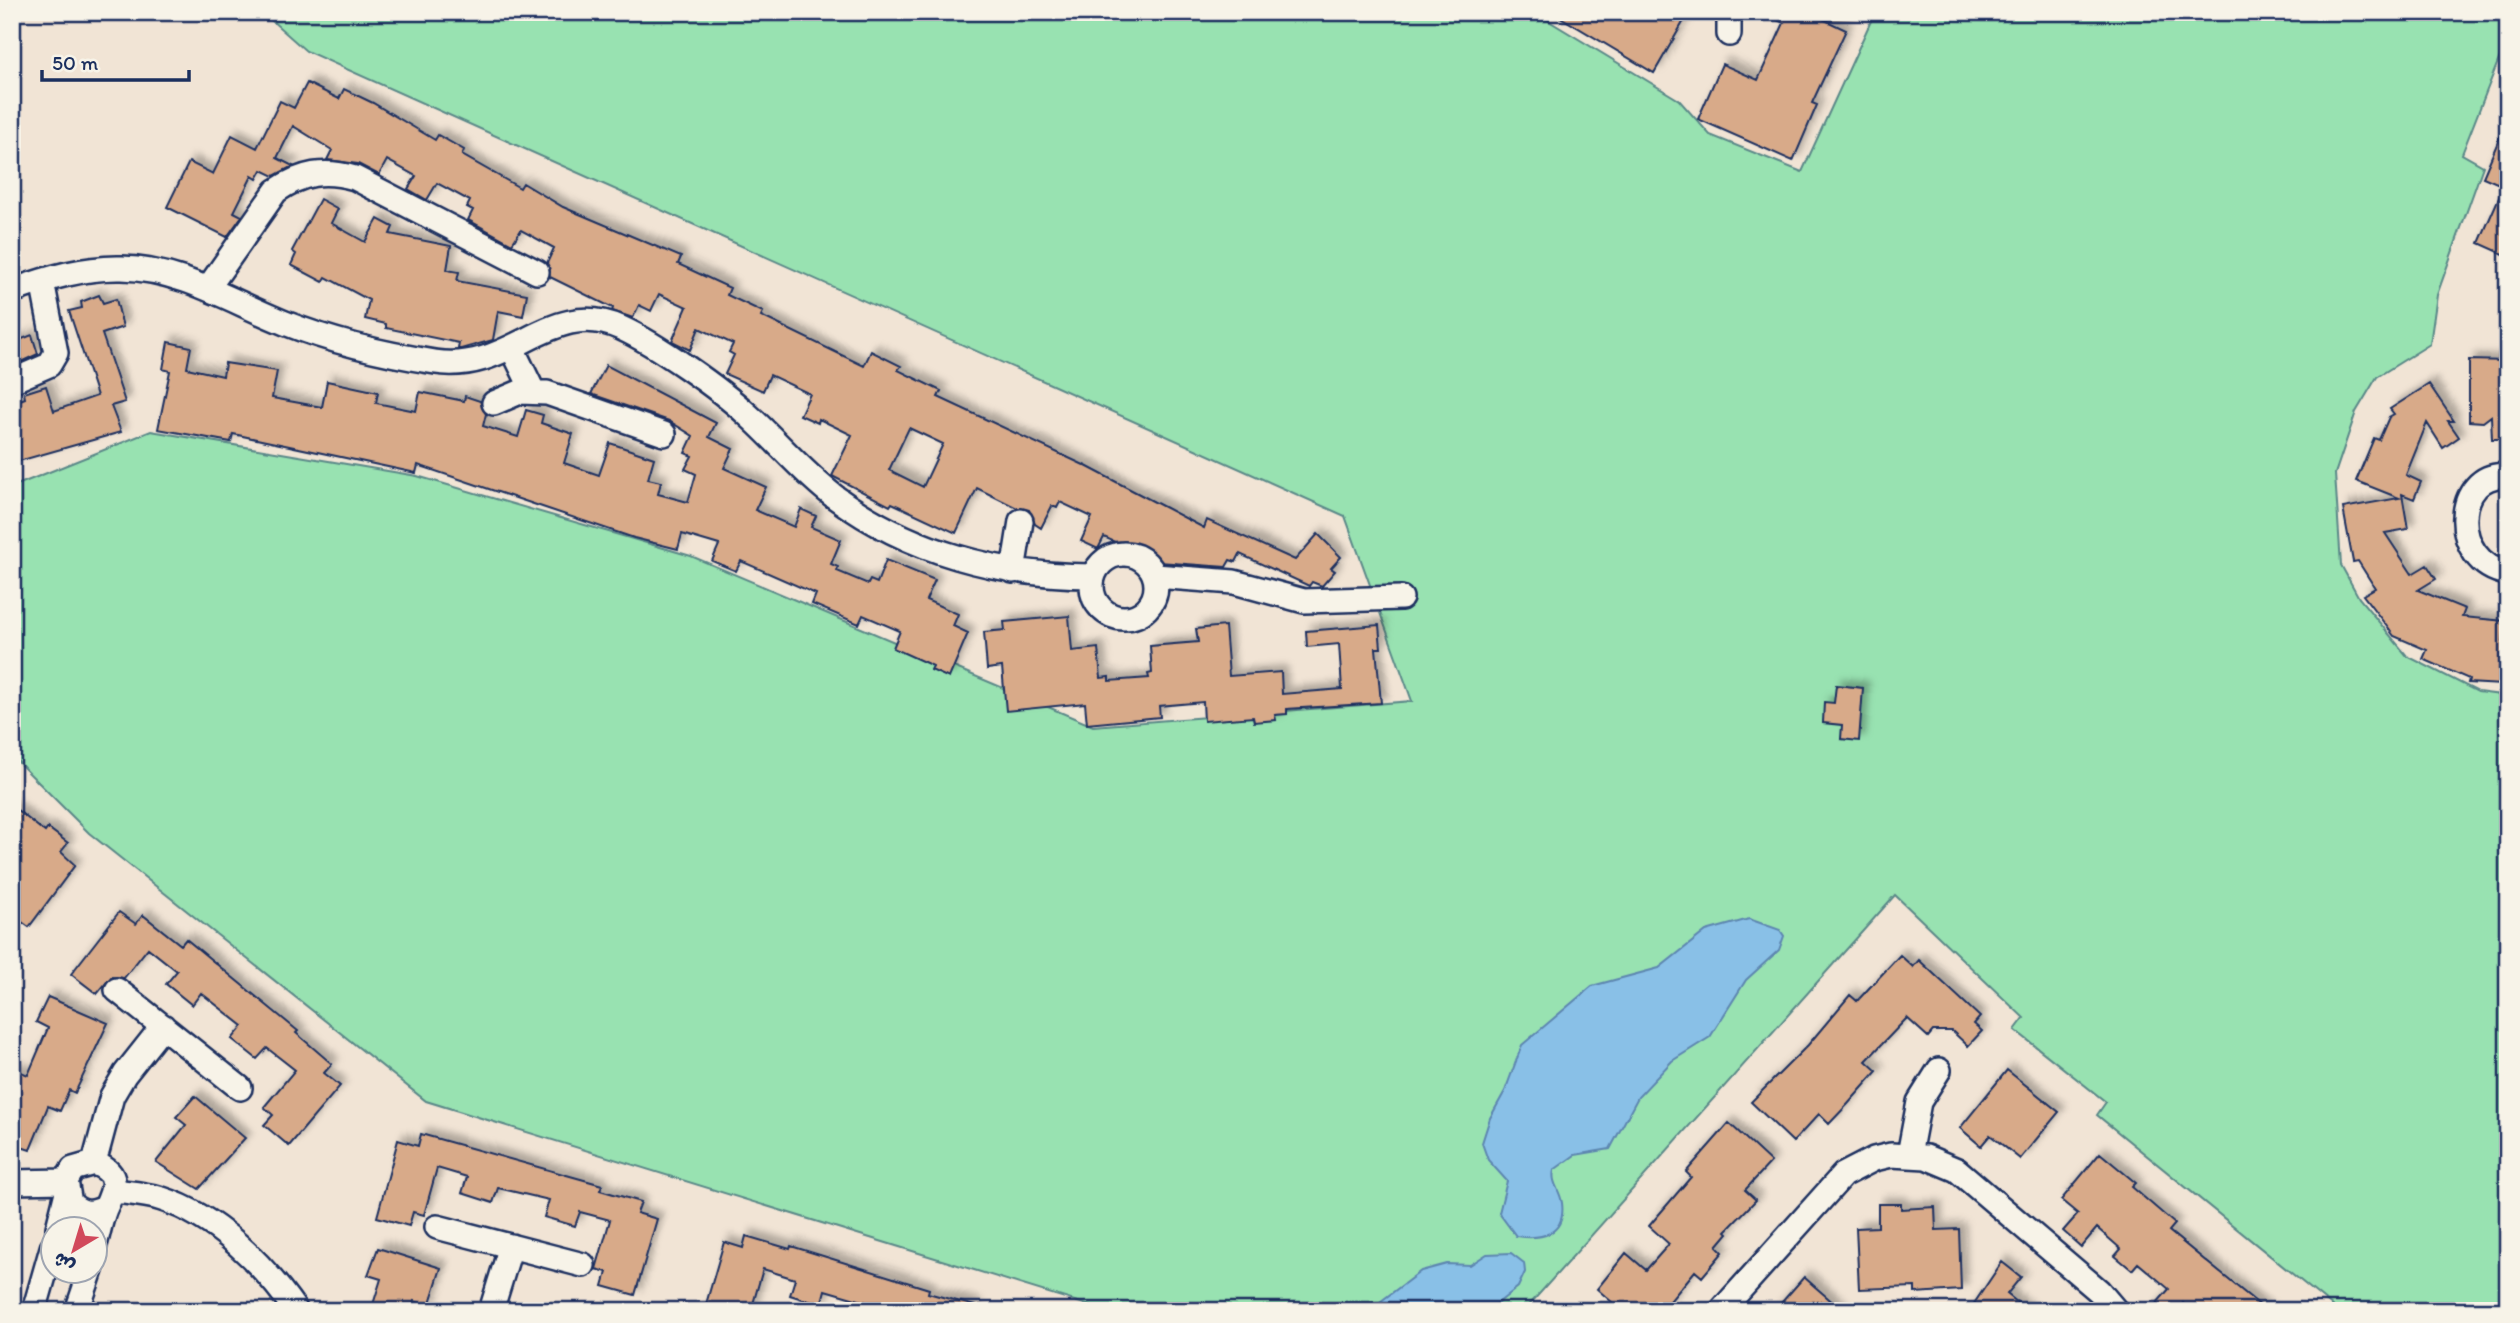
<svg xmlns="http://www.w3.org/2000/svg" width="2520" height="1323" font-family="Itim,'Playpen Sans Arabic',sans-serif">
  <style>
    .green { fill: #98e2b1; stroke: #5a8888; stroke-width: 2 }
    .water { fill: #89c0e7; stroke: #5d86b0; stroke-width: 2 }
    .building { fill: #d8aa89; stroke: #1b2f5e; stroke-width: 2; fill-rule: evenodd; filter: url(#shadow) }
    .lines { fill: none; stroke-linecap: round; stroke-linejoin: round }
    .minor-casing { stroke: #1b2f5e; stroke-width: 28 }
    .minor { stroke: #f7f3e8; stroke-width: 23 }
  </style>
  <defs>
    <filter id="shadow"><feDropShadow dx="6" dy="-6" stdDeviation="3.5" flood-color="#0004"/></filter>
  </defs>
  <rect width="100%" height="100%" fill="#f1e4d5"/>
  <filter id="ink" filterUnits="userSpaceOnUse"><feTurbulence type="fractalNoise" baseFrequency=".0143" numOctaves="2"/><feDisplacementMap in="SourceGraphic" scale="14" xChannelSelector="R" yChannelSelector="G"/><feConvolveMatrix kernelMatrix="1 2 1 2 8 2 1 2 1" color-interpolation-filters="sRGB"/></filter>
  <g filter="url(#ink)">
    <path class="green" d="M 262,12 L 1534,12 L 1679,100 L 1710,135 L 1802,172 L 1875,12 L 2508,12 L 2508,36 L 2462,154 L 2483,166 L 2437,295 L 2430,344 L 2377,377 L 2356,412 L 2335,474 L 2341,565 L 2359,598 L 2407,656 L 2478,692 L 2508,696 L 2508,1311 L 2338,1311 L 2097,1115 L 2106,1102 L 2015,1030 L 2024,1018 L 1895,895 L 1524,1311 L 1107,1311 L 426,1101 L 89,833 L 12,756 L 12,487 L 151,431 L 417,476 L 691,556 L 1093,726 L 1412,701 L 1345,516 L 306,51 Z"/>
    <path class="water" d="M 1749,919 L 1780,930 L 1784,936 L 1779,950 L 1746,980 L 1710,1037 L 1672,1061 L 1638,1097 L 1610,1149 L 1575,1155 L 1554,1170 C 1551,1184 1560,1189 1562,1203 C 1566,1235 1541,1240 1516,1236 L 1499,1213 L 1507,1181 L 1488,1160 L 1482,1143 L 1490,1118 L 1505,1091 L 1522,1045 L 1592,986 L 1659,968 L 1706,931 Z
      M 1511,1253 L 1524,1263 L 1525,1272 L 1518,1287 L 1488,1311 L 1368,1311 L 1421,1271 L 1447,1264 L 1470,1265 L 1487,1254 Z"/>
    <path class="building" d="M 1552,12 L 1689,12 L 1654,73 Z
      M 1759,12 L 1808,12 L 1846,30 L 1812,103 L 1817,105 L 1793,161 L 1698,119 L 1722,64 L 1758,80 L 1784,23 Z
      M 307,83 L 339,99 L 344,89 L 373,103 L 435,140 L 438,135 L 464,150 L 462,155 L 520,188 L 523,183 L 563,207 L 681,257 L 678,264 L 730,288 L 727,295 L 763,312 L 761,316 L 864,366 L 871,351 L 901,366 L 898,370 L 941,391 L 938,397 L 1086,466 L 1204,528 L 1207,520 L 1295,560 L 1318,534 L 1341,557 L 1331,568 L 1335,571 L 1322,586 L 1312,582 L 1309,586 L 1240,554 L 1236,562 L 1230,560 L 1226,567 L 1159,562 L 1104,537 L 1098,549 L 1081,541 L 1092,517 L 1060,502 L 1057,508 L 1052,506 L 1041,528 L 1035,524 L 1029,510 L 1017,508 L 977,488 L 956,533 L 892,503 L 890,506 L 832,476 L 852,435 L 819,419 L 818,423 L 800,415 L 810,394 L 770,375 L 763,391 L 725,374 L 734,355 L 729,352 L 733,344 L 699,328 L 690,350 L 672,341 L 687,307 L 659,294 L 651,311 L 639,305 L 633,318 L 612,311 L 613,308 L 550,277 L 547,263 L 554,248 L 521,230 L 512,244 L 468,220 L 473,210 L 467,207 L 470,201 L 437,183 L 427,200 L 408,189 L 416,176 L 387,160 L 379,175 L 358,164 L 327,160 L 332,150 L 293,126 L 277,158 L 293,166 L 274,176 L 262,170 L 257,179 L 252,176 L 234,212 L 242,216 L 227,237 L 167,207 L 189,162 L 213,174 L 232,135 L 257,148 L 280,101 L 294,108 ZM 909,428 L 943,444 L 923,487 L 889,470 Z
      M 2508,118 L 2508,256 L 2479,243 L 2504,186 L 2483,177 Z
      M 320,199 L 338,209 L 331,223 L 365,242 L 378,219 L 393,227 L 390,234 L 451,246 L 447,270 L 459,272 L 457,281 L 527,294 L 523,316 L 498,311 L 493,340 L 461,349 L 458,349 L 459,343 L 386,328 L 386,324 L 365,319 L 369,300 L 326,277 L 323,282 L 291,265 L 296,254 L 292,251 Z
      M 99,295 L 103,303 L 116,299 L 123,327 L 102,334 L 125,402 L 111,406 L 121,432 L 12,463 L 12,403 L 25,398 L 24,393 L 46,386 L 54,411 L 97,396 L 69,311 L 82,308 L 81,302 Z
      M 32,335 L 38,354 L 12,366 L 12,343 Z
      M 168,342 L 191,347 L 187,368 L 223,376 L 225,363 L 277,371 L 272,398 L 322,407 L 327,381 L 378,392 L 376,403 L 416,411 L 420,392 L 464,401 L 465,396 L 480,401 L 486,414 L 483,426 L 518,437 L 526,410 L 543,415 L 541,423 L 573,434 L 564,463 L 599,475 L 610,443 L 654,458 L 648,479 L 661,482 L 658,494 L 688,502 L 696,474 L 685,469 L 692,456 L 685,453 L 693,436 L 669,421 L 591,394 L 606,365 L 716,423 L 709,437 L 733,449 L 724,468 L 766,487 L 755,510 L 794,527 L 801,509 L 816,516 L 811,527 L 841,540 L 831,564 L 838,567 L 837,571 L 868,584 L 870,580 L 877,583 L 886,560 L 935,580 L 926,600 L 958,614 L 953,626 L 968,633 L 949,678 L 931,670 L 933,666 L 893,648 L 900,631 L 863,615 L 859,624 L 812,604 L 816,594 L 741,561 L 736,571 L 712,561 L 719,545 L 682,534 L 678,549 L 634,538 L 418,465 L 416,473 L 233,434 L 231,442 L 158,429 L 170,371 L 163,369 Z
      M 2469,360 L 2508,361 L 2508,439 L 2492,439 L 2491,416 L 2483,422 L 2469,421 Z
      M 2429,384 L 2454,421 L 2448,421 L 2459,437 L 2443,448 L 2427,423 L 2406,475 L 2421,482 L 2414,499 L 2402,494 L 2408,529 L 2385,533 L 2412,574 L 2427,565 L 2436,579 L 2418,590 L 2465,609 L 2462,617 L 2505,621 L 2503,642 L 2508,643 L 2508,683 L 2503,682 L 2502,685 L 2468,683 L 2469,679 L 2423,659 L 2427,650 L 2394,636 L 2363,595 L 2375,588 L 2358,561 L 2353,562 L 2343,508 L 2399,498 L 2356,481 L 2374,438 L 2379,440 L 2389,417 L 2394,414 L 2390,409 Z
      M 1069,616 L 1072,651 L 1098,648 L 1101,678 L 1109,677 L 1109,681 L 1149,678 L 1148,674 L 1152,673 L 1150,646 L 1198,642 L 1196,629 L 1225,626 L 1229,676 L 1281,672 L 1282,694 L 1342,689 L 1339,644 L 1307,647 L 1306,631 L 1379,625 L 1381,648 L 1376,648 L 1381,703 L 1287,709 L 1287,714 L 1275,715 L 1276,720 L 1254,722 L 1253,717 L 1204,721 L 1203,702 L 1159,706 L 1160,717 L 1087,724 L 1085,703 L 1006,711 L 1002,667 L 987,669 L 984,632 L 1005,630 L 1004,622 Z
      M 1836,685 L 1863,688 L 1859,741 L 1841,739 L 1842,725 L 1823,723 L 1824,702 L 1834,703 Z
      M 12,806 L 45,832 L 48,828 L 68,843 L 61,852 L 75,865 L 29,927 L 12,915 Z
      M 119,912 L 136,924 L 143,915 L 181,945 L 186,939 L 298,1031 L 296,1033 L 332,1064 L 324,1073 L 340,1086 L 289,1146 L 264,1125 L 273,1115 L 264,1107 L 295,1070 L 267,1048 L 257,1059 L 232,1039 L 243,1026 L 201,993 L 192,1005 L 166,984 L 177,971 L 148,948 L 124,978 L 111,977 L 97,994 L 71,974 Z
      M 1900,955 L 1913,967 L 1919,960 L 1980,1017 L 1974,1024 L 1982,1031 L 1968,1046 L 1952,1031 L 1933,1031 L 1928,1037 L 1907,1018 L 1866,1061 L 1877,1071 L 1848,1104 L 1829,1124 L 1819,1114 L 1793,1142 L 1751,1102 L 1808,1045 L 1850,995 L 1857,1001 Z
      M 48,997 L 108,1023 L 75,1093 L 69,1090 L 60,1111 L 48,1106 L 30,1150 L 12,1144 L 12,1068 L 28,1075 L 48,1028 L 36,1022 Z
      M 2007,1070 L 2059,1112 L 2020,1159 L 1990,1135 L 1981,1146 L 1960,1128 Z
      M 195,1096 L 245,1138 L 199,1189 L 156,1162 L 186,1125 L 176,1117 Z
      M 1729,1123 L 1771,1162 L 1745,1190 L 1756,1200 L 1726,1231 L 1728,1233 L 1717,1246 L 1723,1252 L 1702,1277 L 1695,1271 L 1662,1311 L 1622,1311 L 1597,1289 L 1626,1253 L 1646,1270 L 1669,1244 L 1649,1226 L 1691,1177 L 1686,1172 Z
      M 421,1134 L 602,1185 L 600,1190 L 641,1202 L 637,1213 L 657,1219 L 635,1295 L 603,1286 L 607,1272 L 596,1269 L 610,1220 L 580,1212 L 575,1226 L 544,1217 L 549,1200 L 498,1188 L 493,1203 L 462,1193 L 467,1177 L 437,1168 L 424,1215 L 413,1212 L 409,1226 L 377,1217 L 398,1140 L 418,1146 Z
      M 2100,1153 L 2136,1183 L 2132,1187 L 2175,1224 L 2169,1231 L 2267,1311 L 2192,1311 L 2183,1303 L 2176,1311 L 2150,1311 L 2169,1289 L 2138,1263 L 2132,1270 L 2115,1256 L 2121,1249 L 2097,1228 L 2081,1247 L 2063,1231 L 2078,1214 L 2061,1200 Z
      M 1878,1204 L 1901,1204 L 1901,1209 L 1935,1207 L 1936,1230 L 1959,1229 L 1961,1290 L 1915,1293 L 1915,1287 L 1859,1289 L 1856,1228 L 1878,1227 Z
      M 746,1236 L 790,1249 L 791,1246 L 929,1289 L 928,1293 L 975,1306 L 974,1311 L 874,1311 L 876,1305 L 825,1290 L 821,1305 L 790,1295 L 795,1279 L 763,1269 L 751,1311 L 704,1311 L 724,1242 L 743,1248 Z
      M 378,1248 L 441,1268 L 429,1306 L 414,1301 L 412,1311 L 371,1311 L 381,1279 L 368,1275 Z
      M 2002,1262 L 2021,1277 L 2007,1294 L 2028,1311 L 1969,1311 Z
      M 1804,1277 L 1813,1285 L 1843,1311 L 1774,1311 Z"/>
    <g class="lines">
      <g class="minor-casing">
        <path id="minor" d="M 1729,12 L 1729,34
          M 208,288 L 276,191 C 302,173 324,169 355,178 L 537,272
          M 12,291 C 48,278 84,267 122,268 C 181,269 232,302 285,323 C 333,342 384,354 435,362 C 512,374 551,296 621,328 C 656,344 719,388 748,415 C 778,442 803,473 835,497 C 910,552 1000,576 1093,576
          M 512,348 L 533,391
          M 12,381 L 49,365 L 56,353 L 42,281
          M 494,403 L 520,392 L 547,393 L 664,434
          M 2508,476 C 2453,469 2448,564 2508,573
          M1092 586a32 32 0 1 1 64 0a32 32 0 1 1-64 0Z
          M 1013,571 L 1021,521
          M 1155,576 L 1234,582 L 1304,601 L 1401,598
          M 117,990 L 240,1088
          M 1909,1155 L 1919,1102 L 1939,1070
          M 94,1163 L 112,1096 L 125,1074 L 163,1026
          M 12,1182 L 66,1181
          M 114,1191 C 130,1193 147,1194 162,1199 C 216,1216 264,1265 296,1311
          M 437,1227 L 583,1265
          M 58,1228 L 66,1196
          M 94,1248 C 98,1236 100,1221 105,1209 C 114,1189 122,1174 94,1163 L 73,1169 L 66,1181 L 70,1203 C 81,1214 92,1215 106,1207
          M 34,1311 L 52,1248
          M 77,1311 L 91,1270
          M 491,1311 L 511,1246
          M 1721,1311 L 1843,1175 L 1874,1159 L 1891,1155 L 1926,1157 L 1957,1170 L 2099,1291 L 2116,1311"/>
      </g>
      <use href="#minor" class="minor"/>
    </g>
  </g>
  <rect width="2520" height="1323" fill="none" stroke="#f7f3e8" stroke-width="42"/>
  <rect x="21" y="21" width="2478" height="1281" fill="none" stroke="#1b2f5e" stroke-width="2.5" filter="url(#ink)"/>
  <g transform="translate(74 1250) rotate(218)"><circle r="33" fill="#f7f3e8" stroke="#9fa5b1" stroke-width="2"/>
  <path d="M0-5L12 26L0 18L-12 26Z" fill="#d1495b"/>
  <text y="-10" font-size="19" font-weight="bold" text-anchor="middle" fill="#1b2f5e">ش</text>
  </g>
  <path d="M42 70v10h147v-10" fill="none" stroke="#1b2f5e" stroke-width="3.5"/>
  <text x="52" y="70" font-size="21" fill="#1b2f5e" stroke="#f7f3e8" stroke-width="5" paint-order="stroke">50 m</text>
</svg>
